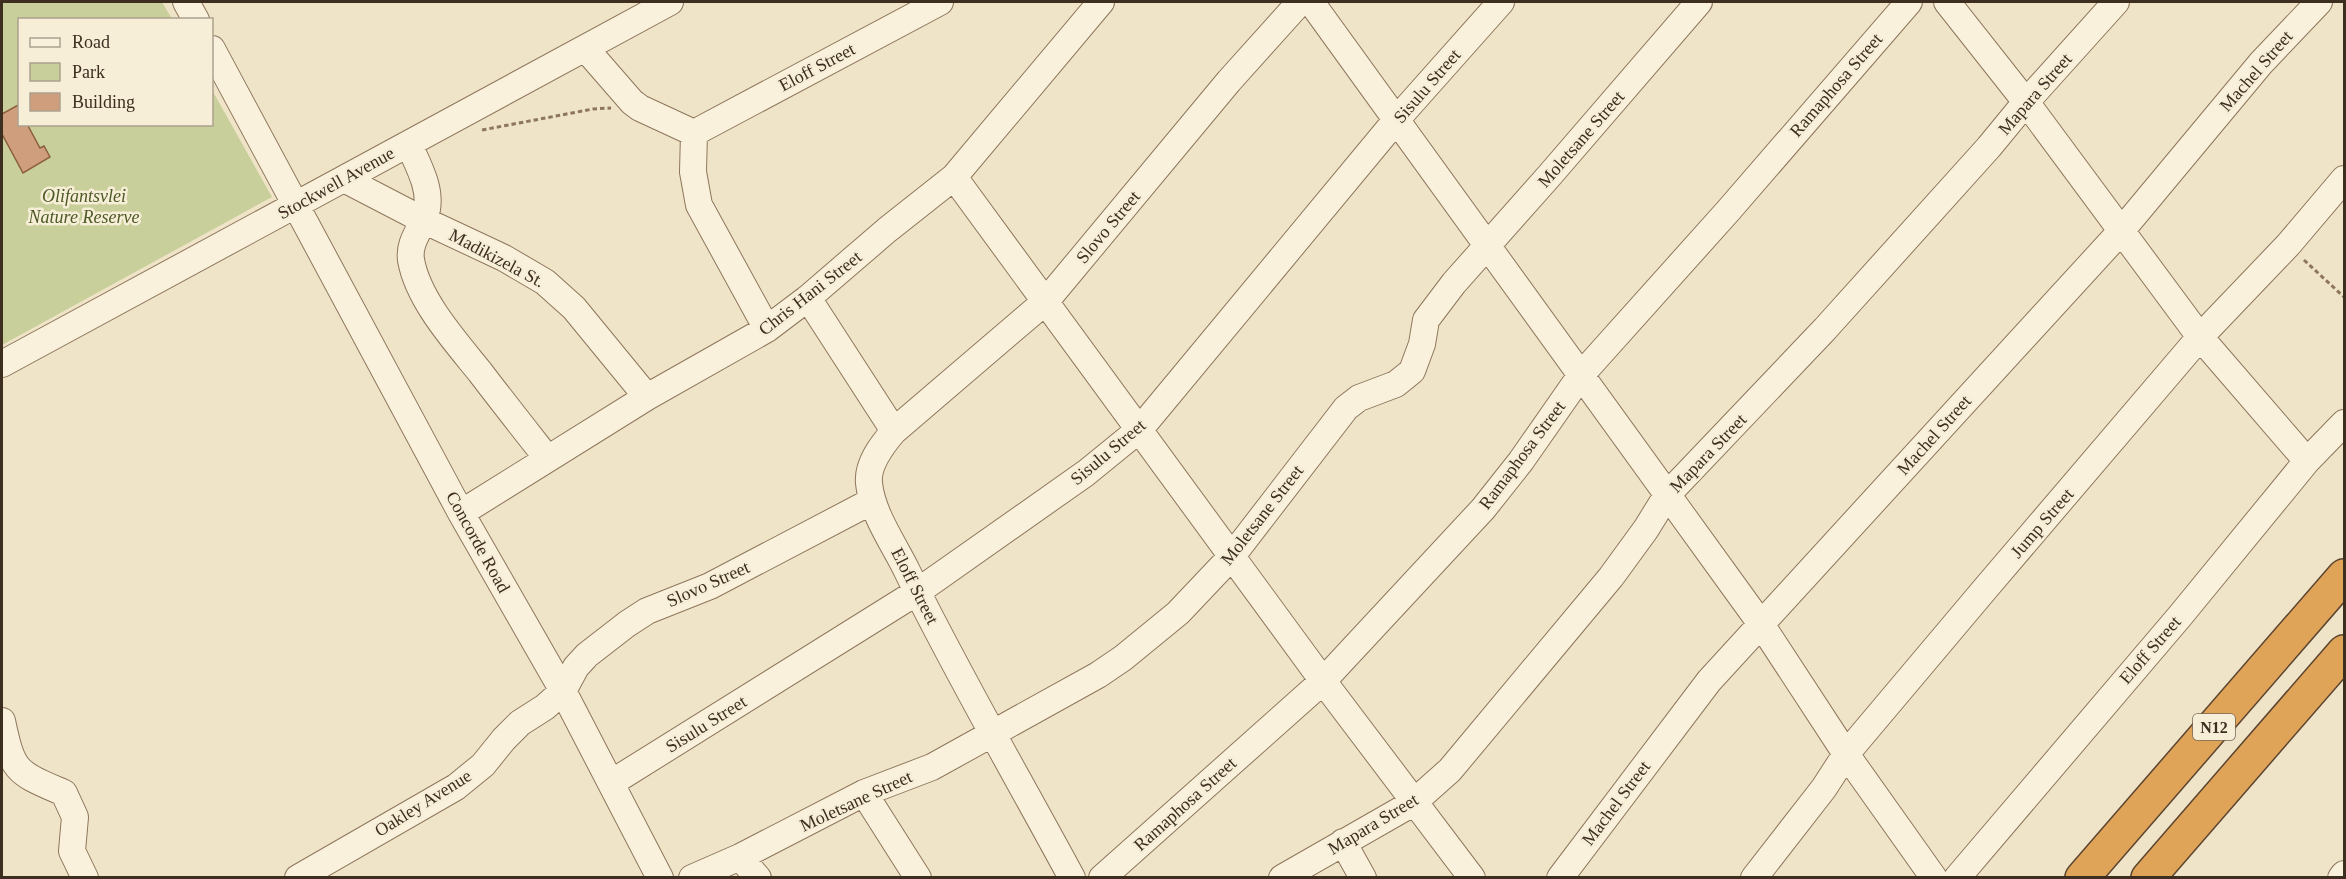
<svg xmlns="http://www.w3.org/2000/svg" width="2346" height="879" font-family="Georgia,serif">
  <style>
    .green { fill: #c9cf9b }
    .building { fill: #cf9f7d; stroke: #8d5f41; stroke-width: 1.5 }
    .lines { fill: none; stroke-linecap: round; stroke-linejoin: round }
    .minor-casing { stroke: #8d765c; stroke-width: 28 }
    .highway-casing { stroke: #5b4430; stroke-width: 36 }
    .path { stroke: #8d765c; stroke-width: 3; stroke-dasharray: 4.5 3; stroke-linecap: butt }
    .minor { stroke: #faf1dc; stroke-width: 26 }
    .highway { stroke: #e0a458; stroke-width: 33 }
    .labels { text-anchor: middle; stroke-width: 5; stroke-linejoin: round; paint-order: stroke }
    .shield { fill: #f7eed8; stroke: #756857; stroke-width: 1.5 }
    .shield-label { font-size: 16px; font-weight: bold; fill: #3d2e20 }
    .street-label { font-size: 18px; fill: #3d2e20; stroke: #f7eed8 }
    .park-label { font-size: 18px; font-style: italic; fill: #4d5a26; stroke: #f7eed8 }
  </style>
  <rect width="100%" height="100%" fill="#f0e4c8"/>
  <path class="green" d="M 2,2 L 162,2 L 172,19 L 20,20 L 20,124 L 212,124 L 212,90 L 272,197 L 2,345 Z"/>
  <path class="building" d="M 20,104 L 20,124 L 27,124 L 40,148 L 44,146 L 50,157 L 23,173 L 2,134 L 2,114 Z"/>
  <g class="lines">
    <g class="minor-casing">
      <path id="minor" d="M 186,2 L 196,20
        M 1311,2 L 1761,624 L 1846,754 L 1934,878
        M 1947,2 L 2026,102 L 2200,337 L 2307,461
        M 585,48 L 632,102 L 640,108 L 694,133 L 693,172 L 699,205 L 767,329
        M 212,49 L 461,513 L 563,691 L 660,878
        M 694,133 L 940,2
        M 409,144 C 417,164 431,186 427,209 C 424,227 408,240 411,260 C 418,300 455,341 480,372 C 502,401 525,430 547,458
        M 954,177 L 1323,681 L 1472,878
        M 344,179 L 423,220 L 504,258 L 545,282 L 574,308 L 647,397
        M 808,298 L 894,431 C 882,445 867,464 869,483 C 872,514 894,544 907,571 C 958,675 1017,776 1072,878
        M 2,364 L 670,2
        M 894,431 L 1046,301 L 1229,81 L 1300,2
        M 461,513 L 647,397 L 767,329 L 808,298 L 887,230 L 954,177 L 1101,2
        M 2,721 C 13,773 16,772 64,793 L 75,817 L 72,851 L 85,878
        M 611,783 L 917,592 L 1086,473 L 1140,429 L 1397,119 L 1501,2
        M 864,793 L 918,878
        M 1343,842 L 1363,878
        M 740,857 L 758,878
        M 298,878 L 456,787 L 483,765 L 504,739 L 520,723 L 545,707 L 563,691 L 576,667 L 587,655 L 627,624 L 647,611 L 710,586 L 872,501
        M 692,878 L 740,857 L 864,793 L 932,767 L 1098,675 L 1123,658 L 1178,613 L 1232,556 L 1346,408 L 1359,398 L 1396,384 L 1412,371 L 1422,344 L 1426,320 L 1454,283 L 1549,176 L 1699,2
        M 1102,878 L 1323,681 L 1483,509 L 1521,461 L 1581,375 L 1728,211 L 1909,2
        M 1282,878 L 1413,803 L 1450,770 L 1611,577 L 1646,529 L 1667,495 L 1825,329 L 1989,147 L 2026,102 L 2116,2
        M 1560,878 L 1709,681 L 2122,230 L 2261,63 L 2319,2
        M 1754,878 L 1824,788 L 1846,754 L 1985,589 L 2200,337 L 2288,245 L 2344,179
        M 1957,878 L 2180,616 L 2307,461 L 2344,423
        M 2341,878 L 2344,874"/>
    </g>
    <g class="highway-casing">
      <path id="highway" d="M 2082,878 L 2344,576
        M 2148,878 L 2344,652"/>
    </g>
    <path class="path" d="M 482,130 L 593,109 L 611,108
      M 2304,260 L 2344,297"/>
    <use href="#minor" class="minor"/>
    <use href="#highway" class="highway"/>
  </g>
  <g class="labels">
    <rect class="shield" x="2193" y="714" width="42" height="26" rx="4.5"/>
    <g class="shield-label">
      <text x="2214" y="733">N12</text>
    </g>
    <g class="street-label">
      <text transform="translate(817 67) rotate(-28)" y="6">Eloff Street</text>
      <text transform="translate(2256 71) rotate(-49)" y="6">Machel Street</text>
      <text transform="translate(1836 85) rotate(-49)" y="6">Ramaphosa Street</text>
      <text transform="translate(1427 86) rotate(-49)" y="6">Sisulu Street</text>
      <text transform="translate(2035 94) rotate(-49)" y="6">Mapara Street</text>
      <text transform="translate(1581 139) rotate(-49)" y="6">Moletsane Street</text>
      <text transform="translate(336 183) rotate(-29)" y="6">Stockwell Avenue</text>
      <text transform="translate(1108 227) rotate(-50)" y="6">Slovo Street</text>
      <text transform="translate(497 258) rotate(28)" y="6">Madikizela St.</text>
      <text transform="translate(810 293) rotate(-38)" y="6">Chris Hani Street</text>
      <text transform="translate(1934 435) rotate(-48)" y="6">Machel Street</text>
      <text transform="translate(1108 452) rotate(-40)" y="6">Sisulu Street</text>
      <text transform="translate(1708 453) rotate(-46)" y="6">Mapara Street</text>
      <text transform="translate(1522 455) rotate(-53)" y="6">Ramaphosa Street</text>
      <text transform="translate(1262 515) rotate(-52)" y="6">Moletsane Street</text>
      <text transform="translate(2042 523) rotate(-49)" y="6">Jump Street</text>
      <text transform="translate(478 542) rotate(61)" y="6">Concorde Road</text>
      <text transform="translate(708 584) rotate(-24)" y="6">Slovo Street</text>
      <text transform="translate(915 586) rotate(63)" y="6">Eloff Street</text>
      <text transform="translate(2150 650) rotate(-49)" y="6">Eloff Street</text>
      <text transform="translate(706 724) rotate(-32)" y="6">Sisulu Street</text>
      <text transform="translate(856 801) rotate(-25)" y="6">Moletsane Street</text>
      <text transform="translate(423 803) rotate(-32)" y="6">Oakley Avenue</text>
      <text transform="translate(1616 803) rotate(-53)" y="6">Machel Street</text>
      <text transform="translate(1185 804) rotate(-42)" y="6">Ramaphosa Street</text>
      <text transform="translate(1373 824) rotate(-31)" y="6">Mapara Street</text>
    </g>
    <g class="park-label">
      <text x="84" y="202">Olifantsvlei<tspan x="84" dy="21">Nature Reserve</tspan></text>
    </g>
  </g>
  <rect width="2346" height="879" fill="none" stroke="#3d2e20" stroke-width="6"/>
  <rect x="18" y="18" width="195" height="108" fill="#f7eed8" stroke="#ada18e" stroke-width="1.5"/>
  <rect x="30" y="38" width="30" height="9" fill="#faf1dc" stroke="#ada18e" stroke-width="1.5"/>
  <text x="72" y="48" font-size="18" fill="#3d2e20">Road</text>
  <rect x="30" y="63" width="30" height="18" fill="#c9cf9b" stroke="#ada18e" stroke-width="1.5"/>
  <text x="72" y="78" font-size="18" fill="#3d2e20">Park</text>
  <rect x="30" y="93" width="30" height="18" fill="#cf9f7d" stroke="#ada18e" stroke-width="1.5"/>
  <text x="72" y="108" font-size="18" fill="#3d2e20">Building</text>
</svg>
